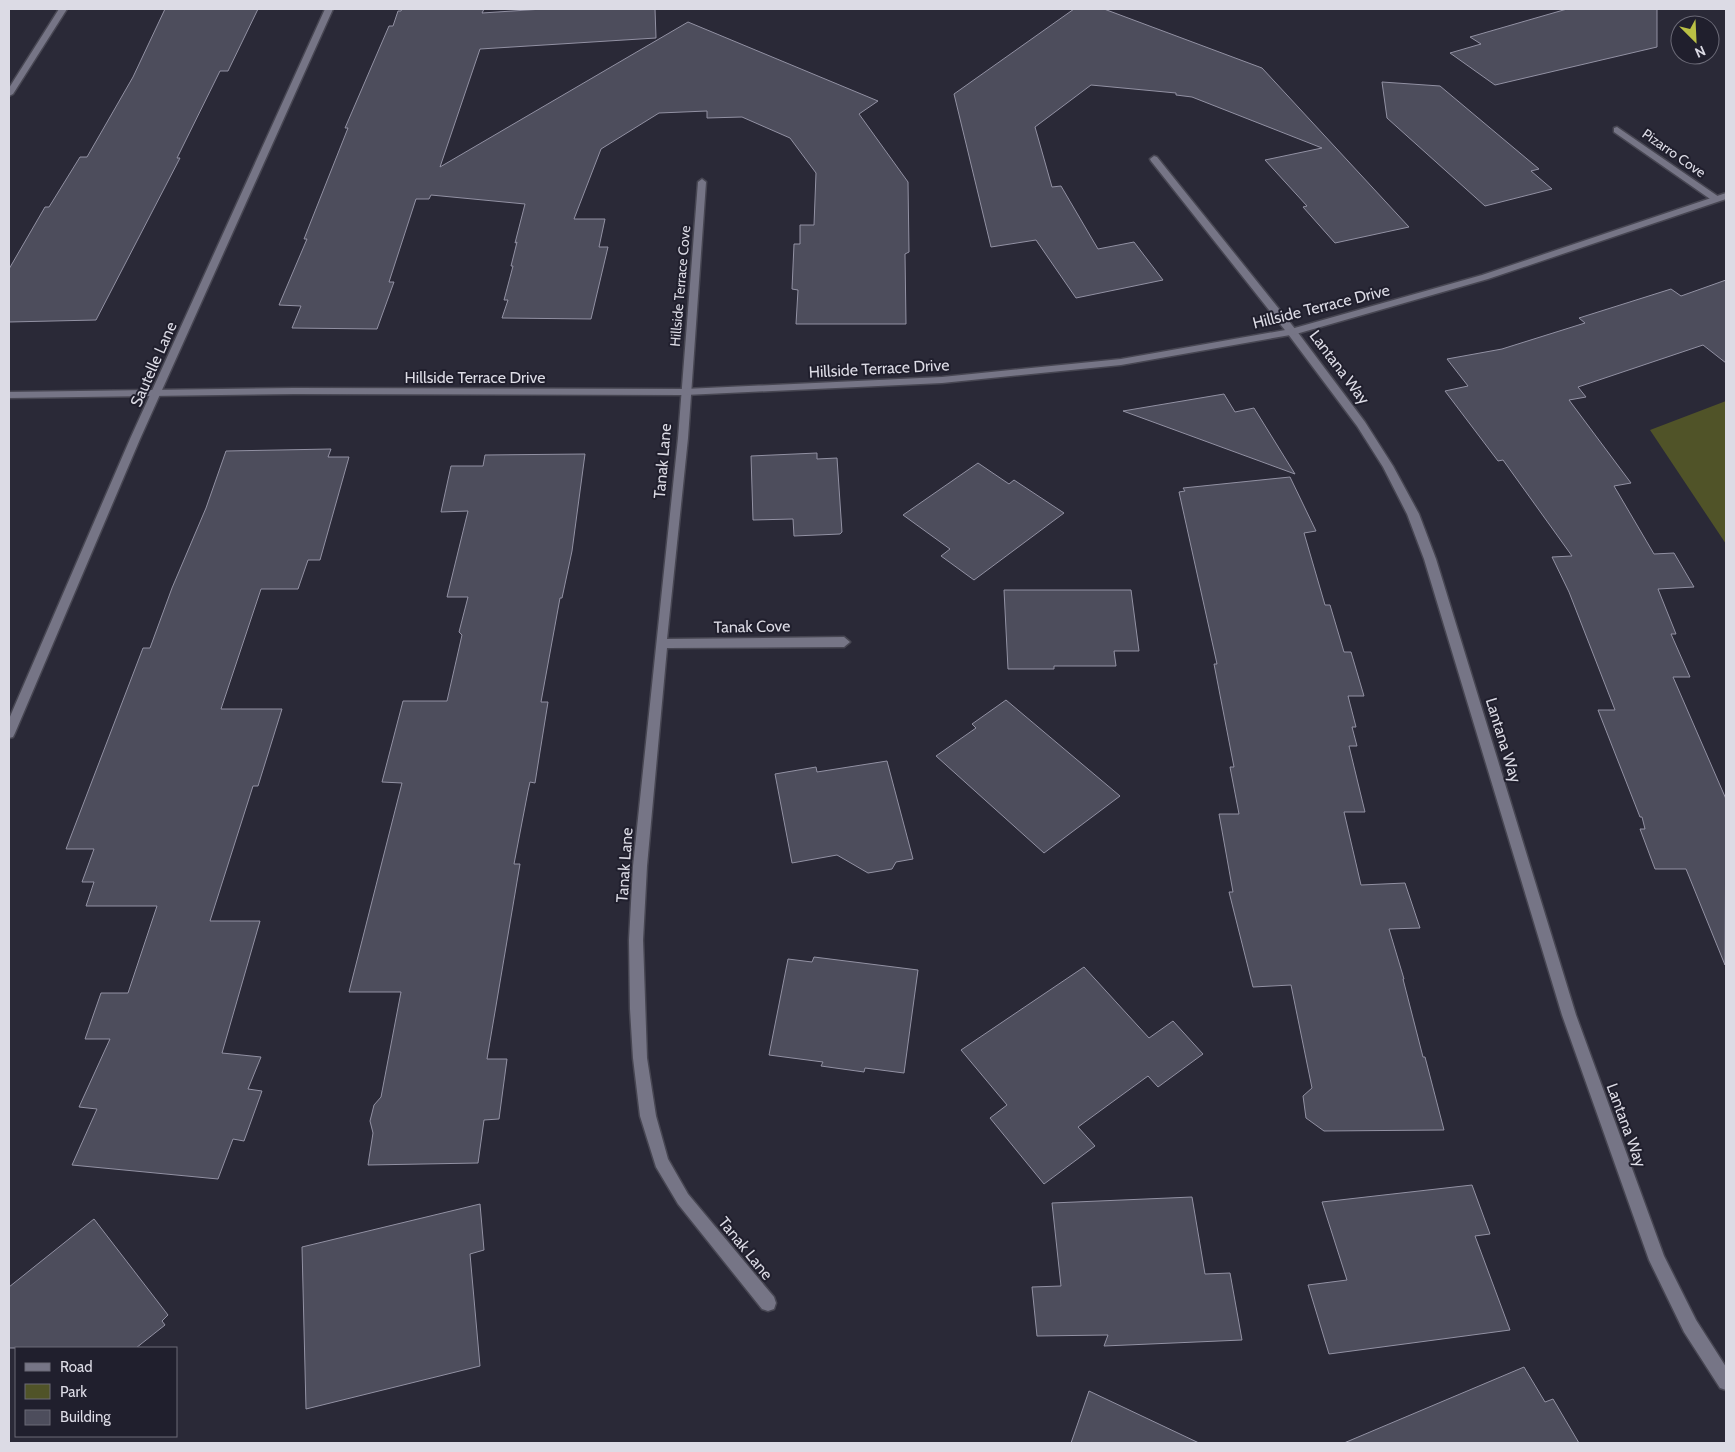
<svg xmlns="http://www.w3.org/2000/svg" width="1735" height="1452" font-family="Cabin,sans-serif">
  <style>
    .green { fill: #505328 }
    .building { fill: #4d4d5c; stroke: #9291a3 }
    .lines { fill: none; stroke-linecap: round; stroke-linejoin: round }
    .minor-casing { stroke: #474652; stroke-width: 3 }
    .tertiary-casing { stroke: #474652; stroke-width: 3 }
    .secondary-casing { stroke: #474652; stroke-width: 3 }
    .minor { fill: #767586; fill-rule: evenodd }
    .tertiary { fill: #767586; fill-rule: evenodd }
    .secondary { fill: #767586; fill-rule: evenodd }
    .labels { text-anchor: middle; stroke-width: 4; stroke-linejoin: round; paint-order: stroke }
    .far-street-label { font-size: 14px; fill: #dcdbe5; stroke: #201f2d }
    .street-label { font-size: 16px; fill: #dcdbe5; stroke: #201f2d }
  </style>
  <rect width="100%" height="100%" fill="#2a2937"/>
  <path class="green" d="M 1726,401 L 1726,544 L 1650,430 Z"/>
  <path class="building" d="M 165,9 L 258,9 L 228,71 L 220,71 L 177,158 L 180,158 L 96,320 L 9,322 L 9,269 L 45,207 L 49,207 L 80,157 L 87,157 L 133,77 Z
    M 402,9 L 484,9 L 482,13 L 543,9 L 655,9 L 656,38 L 480,49 L 440,167 L 688,22 L 878,101 L 859,114 L 908,182 L 909,252 L 905,254 L 906,324 L 796,324 L 798,290 L 792,289 L 794,244 L 800,244 L 800,225 L 814,225 L 816,173 L 790,138 L 742,117 L 707,118 L 707,111 L 659,113 L 601,149 L 574,219 L 605,219 L 599,247 L 608,247 L 591,319 L 502,318 L 508,300 L 504,300 L 513,266 L 511,266 L 517,242 L 515,243 L 525,204 L 431,195 L 429,199 L 416,199 L 389,282 L 394,282 L 377,329 L 292,328 L 301,306 L 279,305 L 307,239 L 304,239 L 348,128 L 345,128 L 389,26 L 393,26 L 398,11 L 401,11 Z
    M 1074,9 L 1104,9 L 1262,68 L 1409,227 L 1335,243 L 1303,207 L 1307,206 L 1265,160 L 1322,148 L 1192,97 L 1176,95 L 1176,93 L 1091,85 L 1035,127 L 1052,187 L 1061,186 L 1098,249 L 1134,242 L 1163,280 L 1076,298 L 1036,240 L 991,247 L 954,94 Z
    M 1567,9 L 1657,9 L 1657,47 L 1495,85 L 1450,53 L 1481,44 L 1470,37 Z
    M 1382,82 L 1440,86 L 1539,169 L 1531,171 L 1552,189 L 1485,206 L 1387,118 Z
    M 1726,280 L 1726,363 L 1703,345 L 1578,387 L 1586,397 L 1569,400 L 1631,483 L 1614,486 L 1654,554 L 1674,553 L 1694,587 L 1658,589 L 1676,634 L 1671,634 L 1690,677 L 1673,677 L 1726,799 L 1725,965 L 1686,869 L 1655,869 L 1640,829 L 1645,829 L 1642,817 L 1640,817 L 1598,710 L 1615,710 L 1569,592 L 1552,557 L 1572,556 L 1503,460 L 1498,461 L 1445,391 L 1468,386 L 1447,359 L 1502,349 L 1585,323 L 1579,318 L 1671,289 L 1681,296 Z
    M 1224,394 L 1235,412 L 1254,408 L 1295,474 L 1123,411 Z
    M 331,449 L 328,457 L 349,457 L 320,560 L 308,560 L 298,589 L 261,589 L 221,709 L 282,709 L 258,786 L 253,786 L 210,921 L 260,921 L 222,1053 L 261,1057 L 248,1089 L 262,1091 L 244,1141 L 233,1139 L 218,1179 L 72,1165 L 97,1109 L 79,1107 L 110,1039 L 85,1039 L 101,993 L 128,993 L 157,906 L 86,906 L 94,882 L 82,882 L 94,849 L 66,849 L 143,648 L 150,648 L 172,588 L 206,508 L 226,451 Z
    M 817,453 L 817,459 L 837,458 L 842,532 L 840,534 L 794,536 L 793,519 L 753,520 L 751,456 Z
    M 585,454 L 572,551 L 562,598 L 560,598 L 541,702 L 548,702 L 535,783 L 530,782 L 528,791 L 514,864 L 520,864 L 487,1059 L 507,1059 L 499,1119 L 484,1120 L 478,1163 L 368,1165 L 373,1133 L 370,1121 L 374,1105 L 381,1097 L 401,992 L 349,992 L 402,783 L 382,782 L 403,701 L 447,701 L 462,635 L 459,632 L 468,597 L 447,597 L 468,511 L 441,512 L 451,466 L 483,466 L 485,455 Z
    M 978,463 L 1009,484 L 1014,480 L 1064,513 L 974,580 L 941,556 L 950,549 L 903,515 Z
    M 1290,477 L 1316,531 L 1304,533 L 1325,605 L 1330,605 L 1344,652 L 1351,652 L 1364,696 L 1348,696 L 1356,727 L 1352,727 L 1357,746 L 1349,746 L 1365,812 L 1344,812 L 1361,885 L 1405,883 L 1420,928 L 1389,929 L 1404,979 L 1403,979 L 1423,1057 L 1425,1057 L 1444,1130 L 1324,1131 L 1306,1118 L 1303,1096 L 1312,1088 L 1291,985 L 1253,987 L 1229,892 L 1233,892 L 1219,814 L 1239,814 L 1230,767 L 1234,767 L 1214,664 L 1217,664 L 1179,492 L 1185,491 L 1183,488 Z
    M 1004,590 L 1131,590 L 1139,651 L 1114,651 L 1116,666 L 1054,666 L 1054,669 L 1008,669 Z
    M 1006,700 L 1120,796 L 1044,853 L 936,756 L 976,728 L 972,724 Z
    M 887,761 L 913,859 L 896,862 L 892,869 L 868,873 L 837,855 L 792,863 L 775,774 L 816,767 L 817,772 Z
    M 814,957 L 918,970 L 904,1073 L 865,1068 L 864,1072 L 821,1066 L 823,1062 L 769,1055 L 788,959 L 812,962 Z
    M 1084,967 L 1149,1038 L 1173,1021 L 1203,1054 L 1158,1087 L 1148,1076 L 1078,1127 L 1095,1146 L 1044,1184 L 990,1118 L 1007,1105 L 961,1050 Z
    M 1472,1185 L 1490,1234 L 1475,1236 L 1510,1330 L 1329,1354 L 1308,1285 L 1347,1280 L 1322,1202 Z
    M 1192,1197 L 1205,1274 L 1230,1273 L 1242,1340 L 1104,1346 L 1108,1335 L 1037,1336 L 1032,1287 L 1061,1286 L 1052,1203 Z
    M 480,1204 L 484,1250 L 470,1254 L 480,1366 L 306,1409 L 302,1247 Z
    M 94,1219 L 168,1315 L 162,1321 L 165,1325 L 136,1348 L 9,1348 L 9,1287 Z
    M 1524,1367 L 1545,1402 L 1553,1399 L 1579,1443 L 1344,1443 Z
    M 1089,1391 L 1199,1443 L 1071,1443 Z"/>
  <g class="lines">
    <g class="minor-casing">
      <path id="minor" d="M 325,9 L 333,9 L 140,439 L 15,733 L 13,737 L 9,738 L 9,719 L 130,439 Z
        M 1617,127 L 1719,197 L 1719,201 L 1713,201 L 1614,132 L 1614,128 Z
        M 1154,156 L 1157,157 L 1296,330 L 1365,422 L 1393,466 L 1419,514 L 1436,559 L 1576,1015 L 1664,1256 L 1696,1320 L 1726,1367 L 1726,1390 L 1720,1388 L 1684,1332 L 1649,1260 L 1562,1015 L 1424,559 L 1407,514 L 1383,467 L 1357,426 L 1288,334 L 1151,161 L 1150,159 Z
        M 702,179 L 706,182 L 688,438 L 667,639 L 844,637 L 850,642 L 844,647 L 667,648 L 647,866 L 643,940 L 647,1058 L 656,1116 L 668,1159 L 688,1194 L 774,1297 L 776,1303 L 774,1309 L 768,1311 L 762,1309 L 678,1204 L 656,1167 L 640,1116 L 633,1058 L 630,1009 L 629,940 L 633,866 L 678,438 L 698,182 Z"/>
    </g>
    <g class="tertiary-casing">
      <path id="tertiary" d="M 1726,193 L 1726,199 L 1488,279 L 1296,334 L 1121,365 L 942,383 L 685,395 L 294,394 L 9,398 L 9,392 L 294,388 L 685,389 L 942,377 L 1121,359 L 1291,329 L 1482,275 Z"/>
    </g>
    <g class="secondary-casing">
      <path id="secondary" d="M 59,9 L 67,9 L 13,94 L 9,96 L 9,88 Z"/>
    </g>
    <use href="#minor" class="minor"/>
    <use href="#tertiary" class="tertiary"/>
    <use href="#secondary" class="secondary"/>
  </g>
  <g class="labels">
    <g class="far-street-label">
      <text transform="translate(1674 153) rotate(35)" y="5">Pizarro Cove</text>
      <text transform="translate(680 286) rotate(-85)" y="5">Hillside Terrace Cove</text>
    </g>
    <g class="street-label">
      <text transform="translate(1321 306) rotate(-14)" y="6">Hillside Terrace Drive</text>
      <text transform="translate(153 364) rotate(-66)" y="6">Sautelle Lane</text>
      <text transform="translate(1340 367) rotate(53)" y="6">Lantana Way</text>
      <text transform="translate(879 368) rotate(-3)" y="6">Hillside Terrace Drive</text>
      <text x="475" y="383">Hillside Terrace Drive</text>
      <text transform="translate(662 461) rotate(-85)" y="6">Tanak Lane</text>
      <text transform="translate(752 626) rotate(-1)" y="6">Tanak Cove</text>
      <text transform="translate(1504 740) rotate(73)" y="6">Lantana Way</text>
      <text transform="translate(624 865) rotate(-86)" y="6">Tanak Lane</text>
      <text transform="translate(1627 1125) rotate(70)" y="6">Lantana Way</text>
      <text transform="translate(746 1248) rotate(51)" y="6">Tanak Lane</text>
    </g>
  </g>
  <rect width="1735" height="1452" fill="none" stroke="#dcdbe5" stroke-width="20"/>
  <rect x="15" y="1347" width="162" height="90" fill="#201f2d" stroke="#6b6a77"/>
  <rect x="25" y="1363" width="25" height="8" fill="#767586" stroke="#6b6a77"/>
  <text x="60" y="1372" font-size="15" fill="#dcdbe5">Road</text>
  <rect x="25" y="1384" width="25" height="15" fill="#505328" stroke="#6b6a77"/>
  <text x="60" y="1397" font-size="15" fill="#dcdbe5">Park</text>
  <rect x="25" y="1410" width="25" height="15" fill="#4d4d5c" stroke="#6b6a77"/>
  <text x="60" y="1422" font-size="15" fill="#dcdbe5">Building</text>
  <g transform="translate(1695 40) rotate(156)"><circle r="24" fill="#201f2d" stroke="#6b6a77"/>
  <path d="M0-4L9 19L0 12L-9 19Z" fill="#bac045"/>
  <text y="-8" font-size="14" font-weight="bold" text-anchor="middle" fill="#dcdbe5">N</text>
  </g>
</svg>
